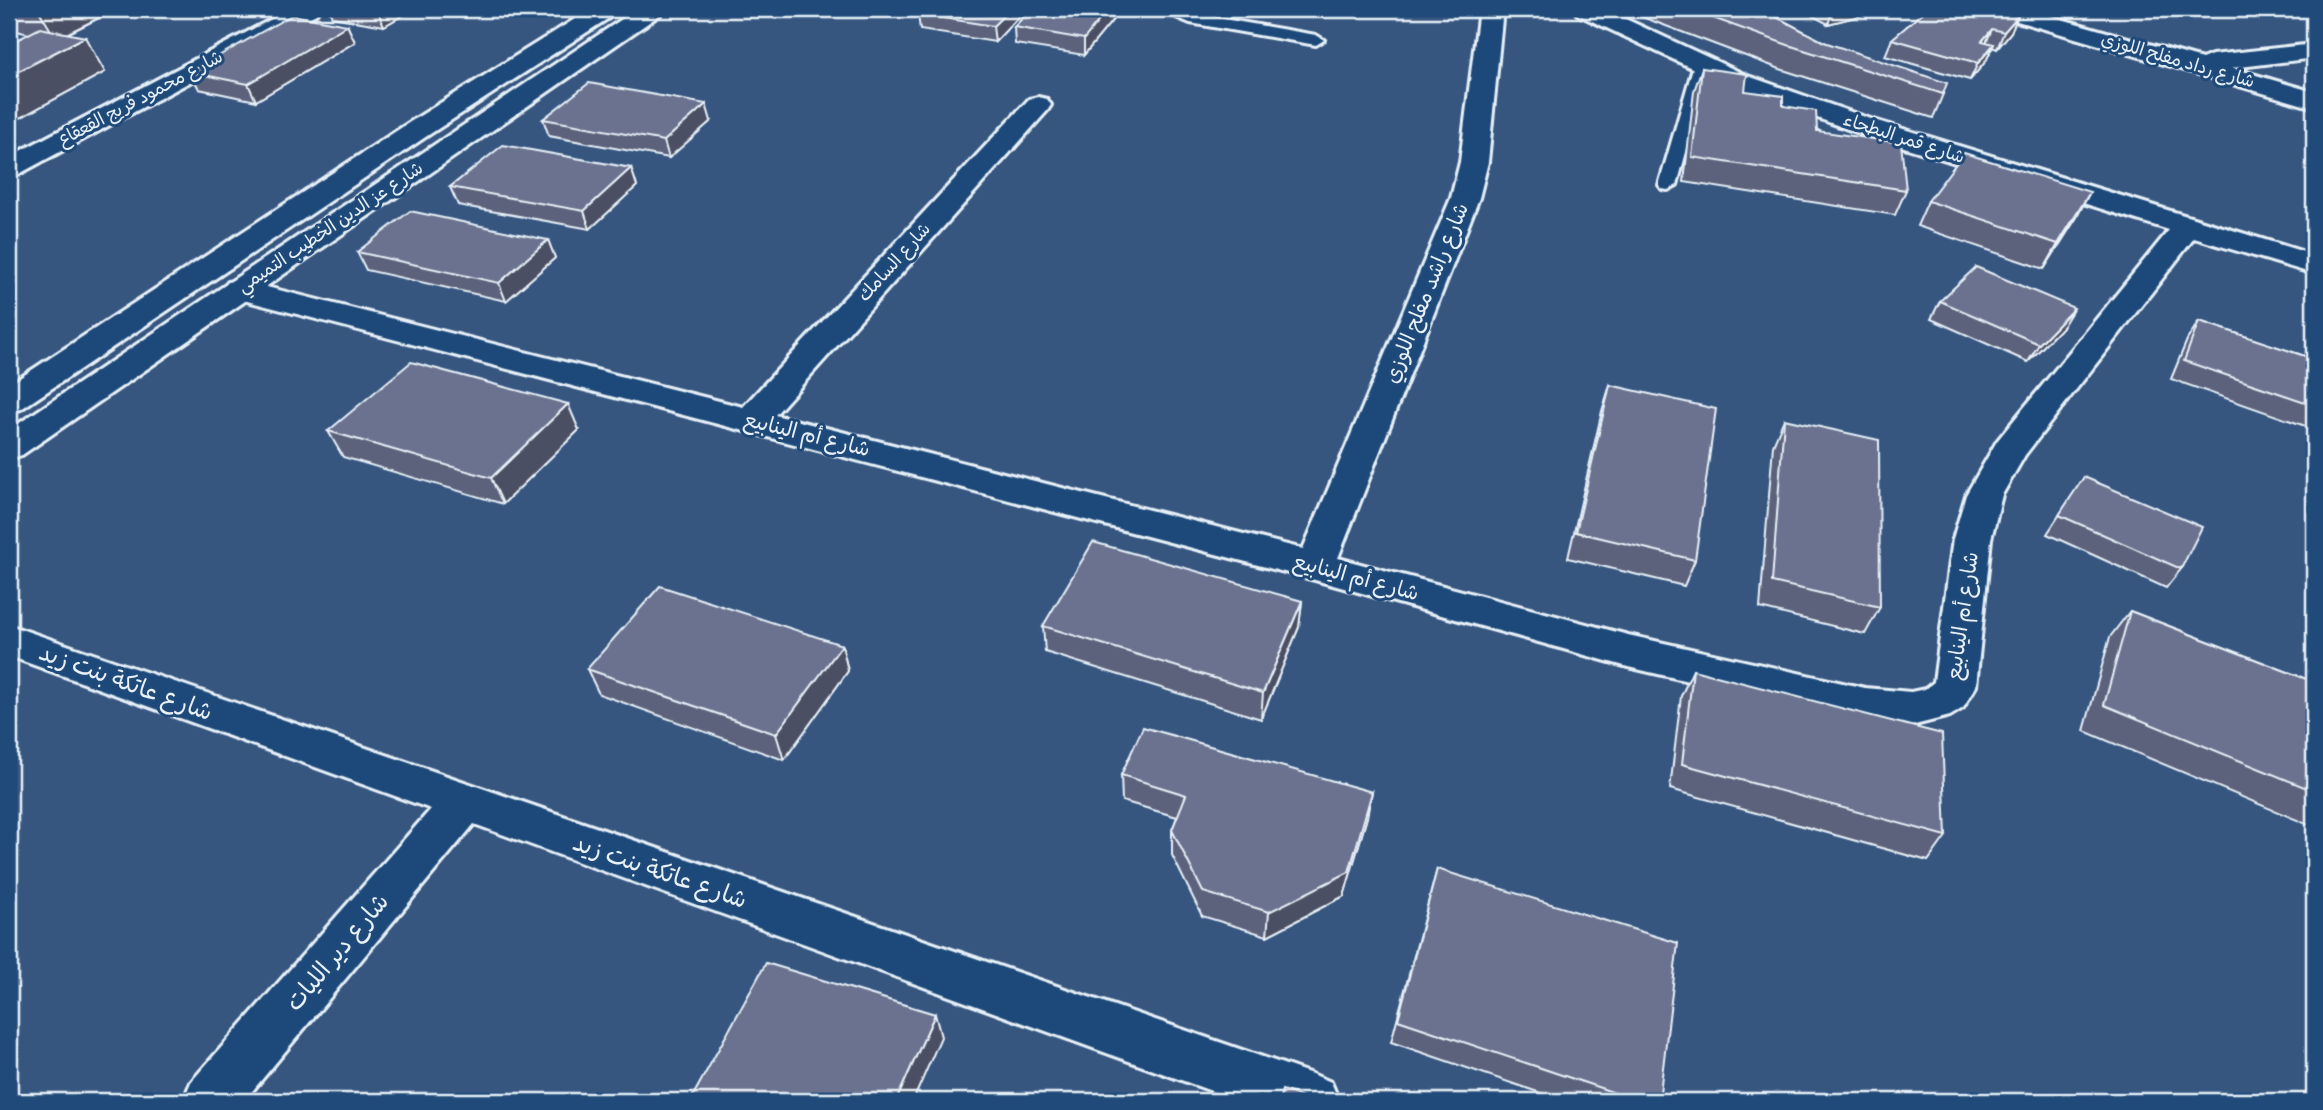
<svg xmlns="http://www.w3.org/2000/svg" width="2323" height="1110" font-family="Pangolin,'Playpen Sans Arabic',sans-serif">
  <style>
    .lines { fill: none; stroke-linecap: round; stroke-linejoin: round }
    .service-casing { stroke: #e8f1f8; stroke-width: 6 }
    .minor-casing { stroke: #e8f1f8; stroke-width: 6 }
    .tertiary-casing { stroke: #e8f1f8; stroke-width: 6 }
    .service { fill: #1f4a7a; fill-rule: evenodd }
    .minor { fill: #1f4a7a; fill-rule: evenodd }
    .tertiary { fill: #1f4a7a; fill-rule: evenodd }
    .wall { fill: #5c627b; stroke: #e8f1f8; stroke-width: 2 }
    .shaded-wall { fill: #4b5064; stroke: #e8f1f8; stroke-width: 2 }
    .building { fill: #6b728f; stroke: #e8f1f8; stroke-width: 2 }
    .labels { text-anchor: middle; stroke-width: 6; stroke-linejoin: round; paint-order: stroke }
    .far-street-label { font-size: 18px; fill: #e8f1f8; stroke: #1f4a7a }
    .street-label { font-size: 21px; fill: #e8f1f8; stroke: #1f4a7a }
    .near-street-label { font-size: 24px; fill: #e8f1f8; stroke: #1f4a7a }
  </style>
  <rect width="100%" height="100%" fill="#365680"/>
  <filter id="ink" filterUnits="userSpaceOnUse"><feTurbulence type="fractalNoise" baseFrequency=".0143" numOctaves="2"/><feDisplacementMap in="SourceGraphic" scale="14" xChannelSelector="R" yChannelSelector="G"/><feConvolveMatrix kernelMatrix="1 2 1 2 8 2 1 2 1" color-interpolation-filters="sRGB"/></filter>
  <g filter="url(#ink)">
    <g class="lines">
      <g class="service-casing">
        <path id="service" d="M 1162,9 L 1181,9 L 1194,14 L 1316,35 L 1324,40 L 1316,45 L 1190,23 L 1164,12 Z
          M 1702,59 L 1710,64 L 1677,185 L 1668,190 L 1662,189 L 1659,185 L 1694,64 Z"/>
      </g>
      <g class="minor-casing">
        <path id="minor" d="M 291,9 L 320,9 L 316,14 L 19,174 L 9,176 L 9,157 Z
          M 1479,9 L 1503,9 L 1488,162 L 1479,198 L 1338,558 L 1628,635 L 1865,688 L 1911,692 L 1925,689 L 1934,682 L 1953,539 L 1966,495 L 1997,441 L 2169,230 L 1853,131 L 1730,86 L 1577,14 L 1573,9 L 1604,9 L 1748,76 L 1871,119 L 2314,255 L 2314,274 L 2194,238 L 2025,455 L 2002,495 L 1991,539 L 1976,686 L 1963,708 L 1950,716 L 1911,726 L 1865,722 L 1628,667 L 1315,580 L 228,296 L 223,289 L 228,282 L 239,280 L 743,407 L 1029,99 L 1038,97 L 1047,99 L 1051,105 L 1047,111 L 775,415 L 1303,549 L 1451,198 L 1460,162 Z
          M 1989,9 L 2026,9 L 2202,59 L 2212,55 L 2314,44 L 2314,58 L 2232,68 L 2314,92 L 2314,108 L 1993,14 Z
          M 9,625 L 1312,1074 L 1331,1082 L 1339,1101 L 1239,1101 L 474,824 L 244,1101 L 183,1101 L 191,1082 L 431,809 L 9,656 Z"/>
      </g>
      <g class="tertiary-casing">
        <path id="tertiary" d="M 591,9 L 619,9 L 615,14 L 430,134 L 21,409 L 9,412 L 9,385 L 410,122 Z
          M 637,9 L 665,9 L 661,14 L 22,455 L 9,459 L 9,430 Z"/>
      </g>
      <use href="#service" class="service"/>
      <use href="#minor" class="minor"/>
      <use href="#tertiary" class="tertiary"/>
    </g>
    <path class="wall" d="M 9,9 L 117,9 L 67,34 L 105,72 L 29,34 L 9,29 Z
      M 329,9 L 414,9 L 384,26 L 332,17 Z
      M 923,9 L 1026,9 L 995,42 L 920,30 L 918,14 Z
      M 1268,9 L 1302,9 L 1299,13 Z
      M 1621,9 L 1761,9 L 1824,42 L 1943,94 L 1933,118 L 1780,69 Z
      M 1800,9 L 1865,9 L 1863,15 L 1828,24 Z
      M 1927,9 L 2011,32 L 1997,49 L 1992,47 L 1986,61 L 1970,80 L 1885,56 L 1892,39 Z
      M 2284,9 L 2314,9 L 2314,10 L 2291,13 Z
      M 1120,11 L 1084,55 L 1015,44 L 1014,27 Z
      M 347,25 L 355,42 L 256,101 L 199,89 L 190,72 Z
      M 1702,68 L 1745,91 L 1783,106 L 1906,190 L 1895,215 L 1684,182 L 1694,91 Z
      M 543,119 L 711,121 L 669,158 L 549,136 Z
      M 631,168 L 637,186 L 590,229 L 458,205 L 450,187 Z
      M 1928,201 L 2077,217 L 2044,269 L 1917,226 Z
      M 548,240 L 555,258 L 506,301 L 366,270 L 357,252 Z
      M 1940,301 L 2063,326 L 2028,362 L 1931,319 Z
      M 2199,321 L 2314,359 L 2314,429 L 2171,379 L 2187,340 Z
      M 1610,385 L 1695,560 L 1684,586 L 1568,558 L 1602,411 Z
      M 1784,419 L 1880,607 L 1865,634 L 1760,608 L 1773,445 Z
      M 579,430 L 503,504 L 343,457 L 328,431 Z
      M 2084,477 L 2181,569 L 2166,588 L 2047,534 Z
      M 1302,601 L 1299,627 L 1261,719 L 1045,652 L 1043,626 Z
      M 2130,611 L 2314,682 L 2314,827 L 2084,731 L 2110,637 Z
      M 842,645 L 848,671 L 784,760 L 599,694 L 587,669 Z
      M 1693,670 L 1946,836 L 1928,861 L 1670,789 L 1681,696 Z
      M 1121,775 L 1367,817 L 1344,896 L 1267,936 L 1202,916 L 1172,855 L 1172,830 L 1177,817 L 1122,801 Z
      M 1437,869 L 1659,1101 L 1564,1101 L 1391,1042 Z"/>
    <path class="shaded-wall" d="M 38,9 L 117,9 L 56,39 Z
      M 377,9 L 414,9 L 384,26 Z
      M 1010,9 L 1026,9 L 995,42 L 993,26 Z
      M 1108,9 L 1120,9 L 1120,11 L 1084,55 L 1084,39 Z
      M 1833,9 L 1865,9 L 1863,15 L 1828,24 Z
      M 2018,16 L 2011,32 L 1997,49 L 2004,32 Z
      M 347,25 L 355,42 L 256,101 L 248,84 Z
      M 1992,29 L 1985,45 L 1982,41 Z
      M 85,37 L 105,72 L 9,124 L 9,76 Z
      M 1994,44 L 1986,61 L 1970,80 L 1978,63 Z
      M 706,104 L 711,121 L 669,158 L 664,141 Z
      M 631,168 L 637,186 L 590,229 L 584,211 Z
      M 2090,192 L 2077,217 L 2044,269 L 2058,244 Z
      M 548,240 L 555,258 L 506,301 L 499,283 Z
      M 2074,308 L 2063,326 L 2028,362 L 2039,344 Z
      M 568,404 L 579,430 L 503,504 L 491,478 Z
      M 1302,601 L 1299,627 L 1261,719 L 1263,693 Z
      M 842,645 L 848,671 L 784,760 L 776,734 Z
      M 1372,792 L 1367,817 L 1344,896 L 1267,936 L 1269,912 Z
      M 935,1014 L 941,1037 L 913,1101 L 896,1101 Z"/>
    <path class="building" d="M 923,9 L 1010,9 L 993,26 L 918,14 Z
      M 1031,9 L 1108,9 L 1084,39 L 1014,27 Z
      M 1688,9 L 1761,9 L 1824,42 L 1947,83 L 1943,94 L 1788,45 Z
      M 1927,9 L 1993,9 L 2018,16 L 2004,32 L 1992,29 L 1982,41 L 1994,44 L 1978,63 L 1892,39 Z
      M 292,15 L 347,25 L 248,84 L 190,72 Z
      M 40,28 L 85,37 L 9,76 L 9,44 Z
      M 1702,68 L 1747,74 L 1745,91 L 1783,96 L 1783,106 L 1816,111 L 1817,131 L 1901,143 L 1906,190 L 1692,157 Z
      M 589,83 L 706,104 L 664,141 L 543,119 Z
      M 503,145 L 631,168 L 584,211 L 450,187 Z
      M 1964,153 L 2090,192 L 2058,244 L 1928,201 Z
      M 410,211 L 548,240 L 499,283 L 357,252 Z
      M 1976,267 L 2074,308 L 2039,344 L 1940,301 Z
      M 2199,321 L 2314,359 L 2314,405 L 2184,361 Z
      M 411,362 L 568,404 L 491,478 L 328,431 Z
      M 1610,385 L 1716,409 L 1695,560 L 1576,532 Z
      M 1784,419 L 1879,440 L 1880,607 L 1772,582 Z
      M 2084,477 L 2202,527 L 2181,569 L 2059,515 Z
      M 1093,542 L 1302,601 L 1263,693 L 1043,626 Z
      M 660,586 L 842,645 L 776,734 L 587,669 Z
      M 2130,611 L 2314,682 L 2314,791 L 2104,705 Z
      M 1693,670 L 1942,734 L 1946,836 L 1682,764 Z
      M 1143,727 L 1372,792 L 1349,872 L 1269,912 L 1203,892 L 1172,830 L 1186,795 L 1121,775 Z
      M 1437,869 L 1678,943 L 1659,1101 L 1639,1101 L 1398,1020 Z
      M 766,963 L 935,1014 L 896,1101 L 690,1101 Z
      M 1282,1090 L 1315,1101 L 1279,1101 Z"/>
  </g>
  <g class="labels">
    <g class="far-street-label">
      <text transform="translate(2178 60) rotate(16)" y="6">شارع رداد مفلح اللوزي</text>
      <text transform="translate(140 98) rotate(-28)" y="6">شارع محمود فريج القعقاع</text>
      <text transform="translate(1904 138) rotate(18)" y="6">شارع قمر البطحاء</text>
      <text transform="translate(330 227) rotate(-34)" y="6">شارع عز الدين الخطيب التميمي</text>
      <text transform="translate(894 262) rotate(-48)" y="6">شارع السامك</text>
    </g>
    <g class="street-label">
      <text transform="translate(1426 293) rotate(-68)" y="7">شارع راشد مفلح اللوزي</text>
      <text transform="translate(807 434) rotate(14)" y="7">شارع أم الينابيع</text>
      <text transform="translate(1356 577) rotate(15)" y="7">شارع أم الينابيع</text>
      <text transform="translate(1962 616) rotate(-82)" y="7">شارع أم الينابيع</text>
    </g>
    <g class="near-street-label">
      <text transform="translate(126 682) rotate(20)" y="8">شارع عاتكة بنت زيد</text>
      <text transform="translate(660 871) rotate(19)" y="8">شارع عاتكة بنت زيد</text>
      <text transform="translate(337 952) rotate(-50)" y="8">شارع دير الليات</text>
    </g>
  </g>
  <rect width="2323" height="1110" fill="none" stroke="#1f4a7a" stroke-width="35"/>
  <rect x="18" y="18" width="2288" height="1075" fill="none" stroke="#e8f1f8" stroke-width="2.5" filter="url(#ink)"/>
</svg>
